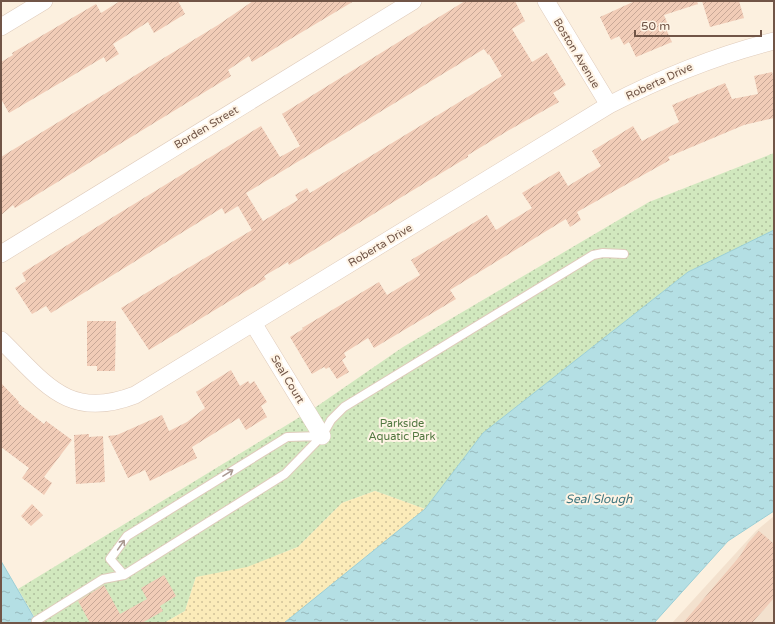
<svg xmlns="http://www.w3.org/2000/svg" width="775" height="624" font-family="'Varela Round',sans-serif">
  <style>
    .residential { fill: #f3e1ce }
    .grass { fill: url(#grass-dots) }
    .sand { fill: url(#sand-dots) }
    .water { fill: url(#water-ripples); stroke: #9bcfd6 }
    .building { fill: url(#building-hatch); fill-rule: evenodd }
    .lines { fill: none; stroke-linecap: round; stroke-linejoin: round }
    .lane-casing { stroke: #dfcbbb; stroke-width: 10 }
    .street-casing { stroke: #dfcbbb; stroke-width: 18 }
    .lane { stroke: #fff; stroke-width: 8 }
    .street { stroke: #fff; stroke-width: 17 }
    .oneway { stroke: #aa9991 }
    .labels { text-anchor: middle; stroke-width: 4; stroke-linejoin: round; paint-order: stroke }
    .street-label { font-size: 11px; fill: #715547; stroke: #fff4e5 }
    .park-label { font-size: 11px; fill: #527840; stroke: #fff4e5 }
    .water-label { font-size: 12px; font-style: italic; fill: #3f767f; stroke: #fff4e5 }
  </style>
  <defs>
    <pattern id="grass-dots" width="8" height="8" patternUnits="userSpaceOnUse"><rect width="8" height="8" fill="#d1e8be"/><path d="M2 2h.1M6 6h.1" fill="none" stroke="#aebf9c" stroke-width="1.8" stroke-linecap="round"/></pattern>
    <pattern id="sand-dots" width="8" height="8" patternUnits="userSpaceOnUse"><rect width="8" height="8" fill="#fbebb9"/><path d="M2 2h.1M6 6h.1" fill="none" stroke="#d0c198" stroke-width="1.8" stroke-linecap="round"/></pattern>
    <pattern id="water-ripples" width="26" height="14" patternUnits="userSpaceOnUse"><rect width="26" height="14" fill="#b4dfe4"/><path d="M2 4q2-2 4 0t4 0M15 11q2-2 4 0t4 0" fill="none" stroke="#97b8bb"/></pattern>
    <pattern id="building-hatch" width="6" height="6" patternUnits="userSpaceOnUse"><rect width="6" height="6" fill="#f1ccb7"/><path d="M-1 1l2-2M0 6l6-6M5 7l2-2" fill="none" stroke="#c8a897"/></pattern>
  </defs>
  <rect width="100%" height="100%" fill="#fcf0df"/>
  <path class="residential" d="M 774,516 L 774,623 L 672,623 L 756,531 Z"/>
  <path class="grass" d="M 774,153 L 774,231 L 688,272 L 483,433 L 425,509 L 375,491 L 342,503 L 298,547 L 275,556 L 282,573 L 196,577 L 185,611 L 164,623 L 38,623 L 18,589 L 313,409 L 403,347 L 649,202 Z"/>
  <path class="sand" d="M 375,491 L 425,509 L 284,623 L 164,623 L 185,611 L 196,577 L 247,567 L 298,547 L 342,503 Z"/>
  <path class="water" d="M 774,230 L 774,511 L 728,541 L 654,623 L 284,623 L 425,509 L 483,433 L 688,272 Z
    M 1,561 L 36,621 L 38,623 L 1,623 Z"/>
  <path class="building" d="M 120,1 L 178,1 L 185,14 L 154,33 L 148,22 L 113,44 L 119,54 L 106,62 L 104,57 L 9,113 L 1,99 L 1,62 L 13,55 L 12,53 L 96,4 L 101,13 Z
    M 253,1 L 354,1 L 252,62 L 249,56 L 228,70 L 231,76 L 15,208 L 13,205 L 1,215 L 1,157 L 218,25 Z
    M 465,1 L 515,1 L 525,21 L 512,29 L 532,62 L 547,53 L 566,85 L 553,93 L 559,102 L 511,129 L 468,155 L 468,157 L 289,265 L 288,262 L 264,276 L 266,279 L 149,350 L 121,308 L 252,230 L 238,206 L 225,214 L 222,208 L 51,313 L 46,306 L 32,314 L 15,288 L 26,281 L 22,273 L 261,126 L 280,157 L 300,146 L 282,114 ZM 484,49 L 488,55 L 489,54 L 502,76 L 310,193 L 307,188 L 295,195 L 298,200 L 263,221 L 246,193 Z
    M 635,1 L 697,1 L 698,4 L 664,15 L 669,27 L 666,29 L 672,42 L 636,57 L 629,42 L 624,45 L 619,36 L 611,40 L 600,17 Z
    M 702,1 L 739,1 L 744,18 L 710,27 Z
    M 772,72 L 774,80 L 774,118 L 744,125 L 668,157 L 670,160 L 577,212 L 581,220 L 570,227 L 566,219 L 450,290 L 456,299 L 374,348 L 368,338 L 344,353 L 346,357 L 342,360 L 349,372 L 337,379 L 329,367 L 326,369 L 324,367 L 312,374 L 290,337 L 303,329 L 302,328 L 379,282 L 387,295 L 420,275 L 411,260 L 487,215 L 496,230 L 504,225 L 532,208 L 522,193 L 559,171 L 568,186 L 601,166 L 592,151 L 633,126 L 642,141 L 679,122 L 672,105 L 725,83 L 732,99 L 758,94 L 754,76 Z
    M 87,321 L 116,321 L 115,371 L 97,371 L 97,366 L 87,366 Z
    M 231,370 L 240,386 L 248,381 L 250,384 L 254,381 L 267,402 L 261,406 L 267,417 L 246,430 L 239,418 L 192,447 L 197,458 L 150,481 L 145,470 L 128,478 L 108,436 L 117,435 L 162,415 L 169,431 L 187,422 L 205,408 L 196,392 Z
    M 1,383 L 19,402 L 18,403 L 44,424 L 46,421 L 72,440 L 44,477 L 52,483 L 44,495 L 22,478 L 29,468 L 1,447 Z
    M 89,434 L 89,437 L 103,436 L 105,482 L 76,484 L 74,435 Z
    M 32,504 L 43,515 L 31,526 L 21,516 Z
    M 759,531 L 774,544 L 774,598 L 752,623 L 683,623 L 740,556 L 748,543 Z
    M 164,575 L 176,596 L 160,606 L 163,611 L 142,623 L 90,623 L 78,601 L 104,585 L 120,614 L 147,599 L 141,588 Z"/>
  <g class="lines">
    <g class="lane-casing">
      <path id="lane" d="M 124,575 L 110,559 L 127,536 L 287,437 L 322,436
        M 36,621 L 103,579 L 124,575 L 285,474 L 322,436 L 331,420 L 344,407 L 593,255 L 603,253 L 624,254"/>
    </g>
    <g class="street-casing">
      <path id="street" d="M 546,1 L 609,105
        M 1,27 L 44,1
        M 1,254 L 413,1
        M 253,323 L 322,436
        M 1,340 C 45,383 68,421 135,395 L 609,105 C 663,77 714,56 774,41"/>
    </g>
    <use href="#lane" class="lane"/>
    <use href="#street" class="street"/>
  </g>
  <defs><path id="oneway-shaft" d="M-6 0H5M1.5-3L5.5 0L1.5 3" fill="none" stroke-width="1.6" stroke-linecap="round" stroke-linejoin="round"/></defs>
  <g class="oneway">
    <use href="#oneway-shaft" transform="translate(228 473) rotate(-32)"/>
    <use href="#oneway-shaft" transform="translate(121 545) rotate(-55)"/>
  </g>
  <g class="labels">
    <g class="street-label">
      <text transform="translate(577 53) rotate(59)" y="4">Boston Avenue</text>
      <text transform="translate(659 81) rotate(-25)" y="4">Roberta Drive</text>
      <text transform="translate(206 127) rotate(-31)" y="4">Borden Street</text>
      <text transform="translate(380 245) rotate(-31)" y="4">Roberta Drive</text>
      <text transform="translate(288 379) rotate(59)" y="4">Seal Court</text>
    </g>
    <g class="park-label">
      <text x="402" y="427">Parkside<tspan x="402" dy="13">Aquatic Park</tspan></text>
    </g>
    <g class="water-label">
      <text x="599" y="503">Seal Slough</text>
    </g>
  </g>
  <rect width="775" height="624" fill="none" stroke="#715547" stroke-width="4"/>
  <path d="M635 30v6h126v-6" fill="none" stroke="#715547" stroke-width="2"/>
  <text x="641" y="30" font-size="12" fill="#715547" stroke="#fff4e5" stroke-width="3" paint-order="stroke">50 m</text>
</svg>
